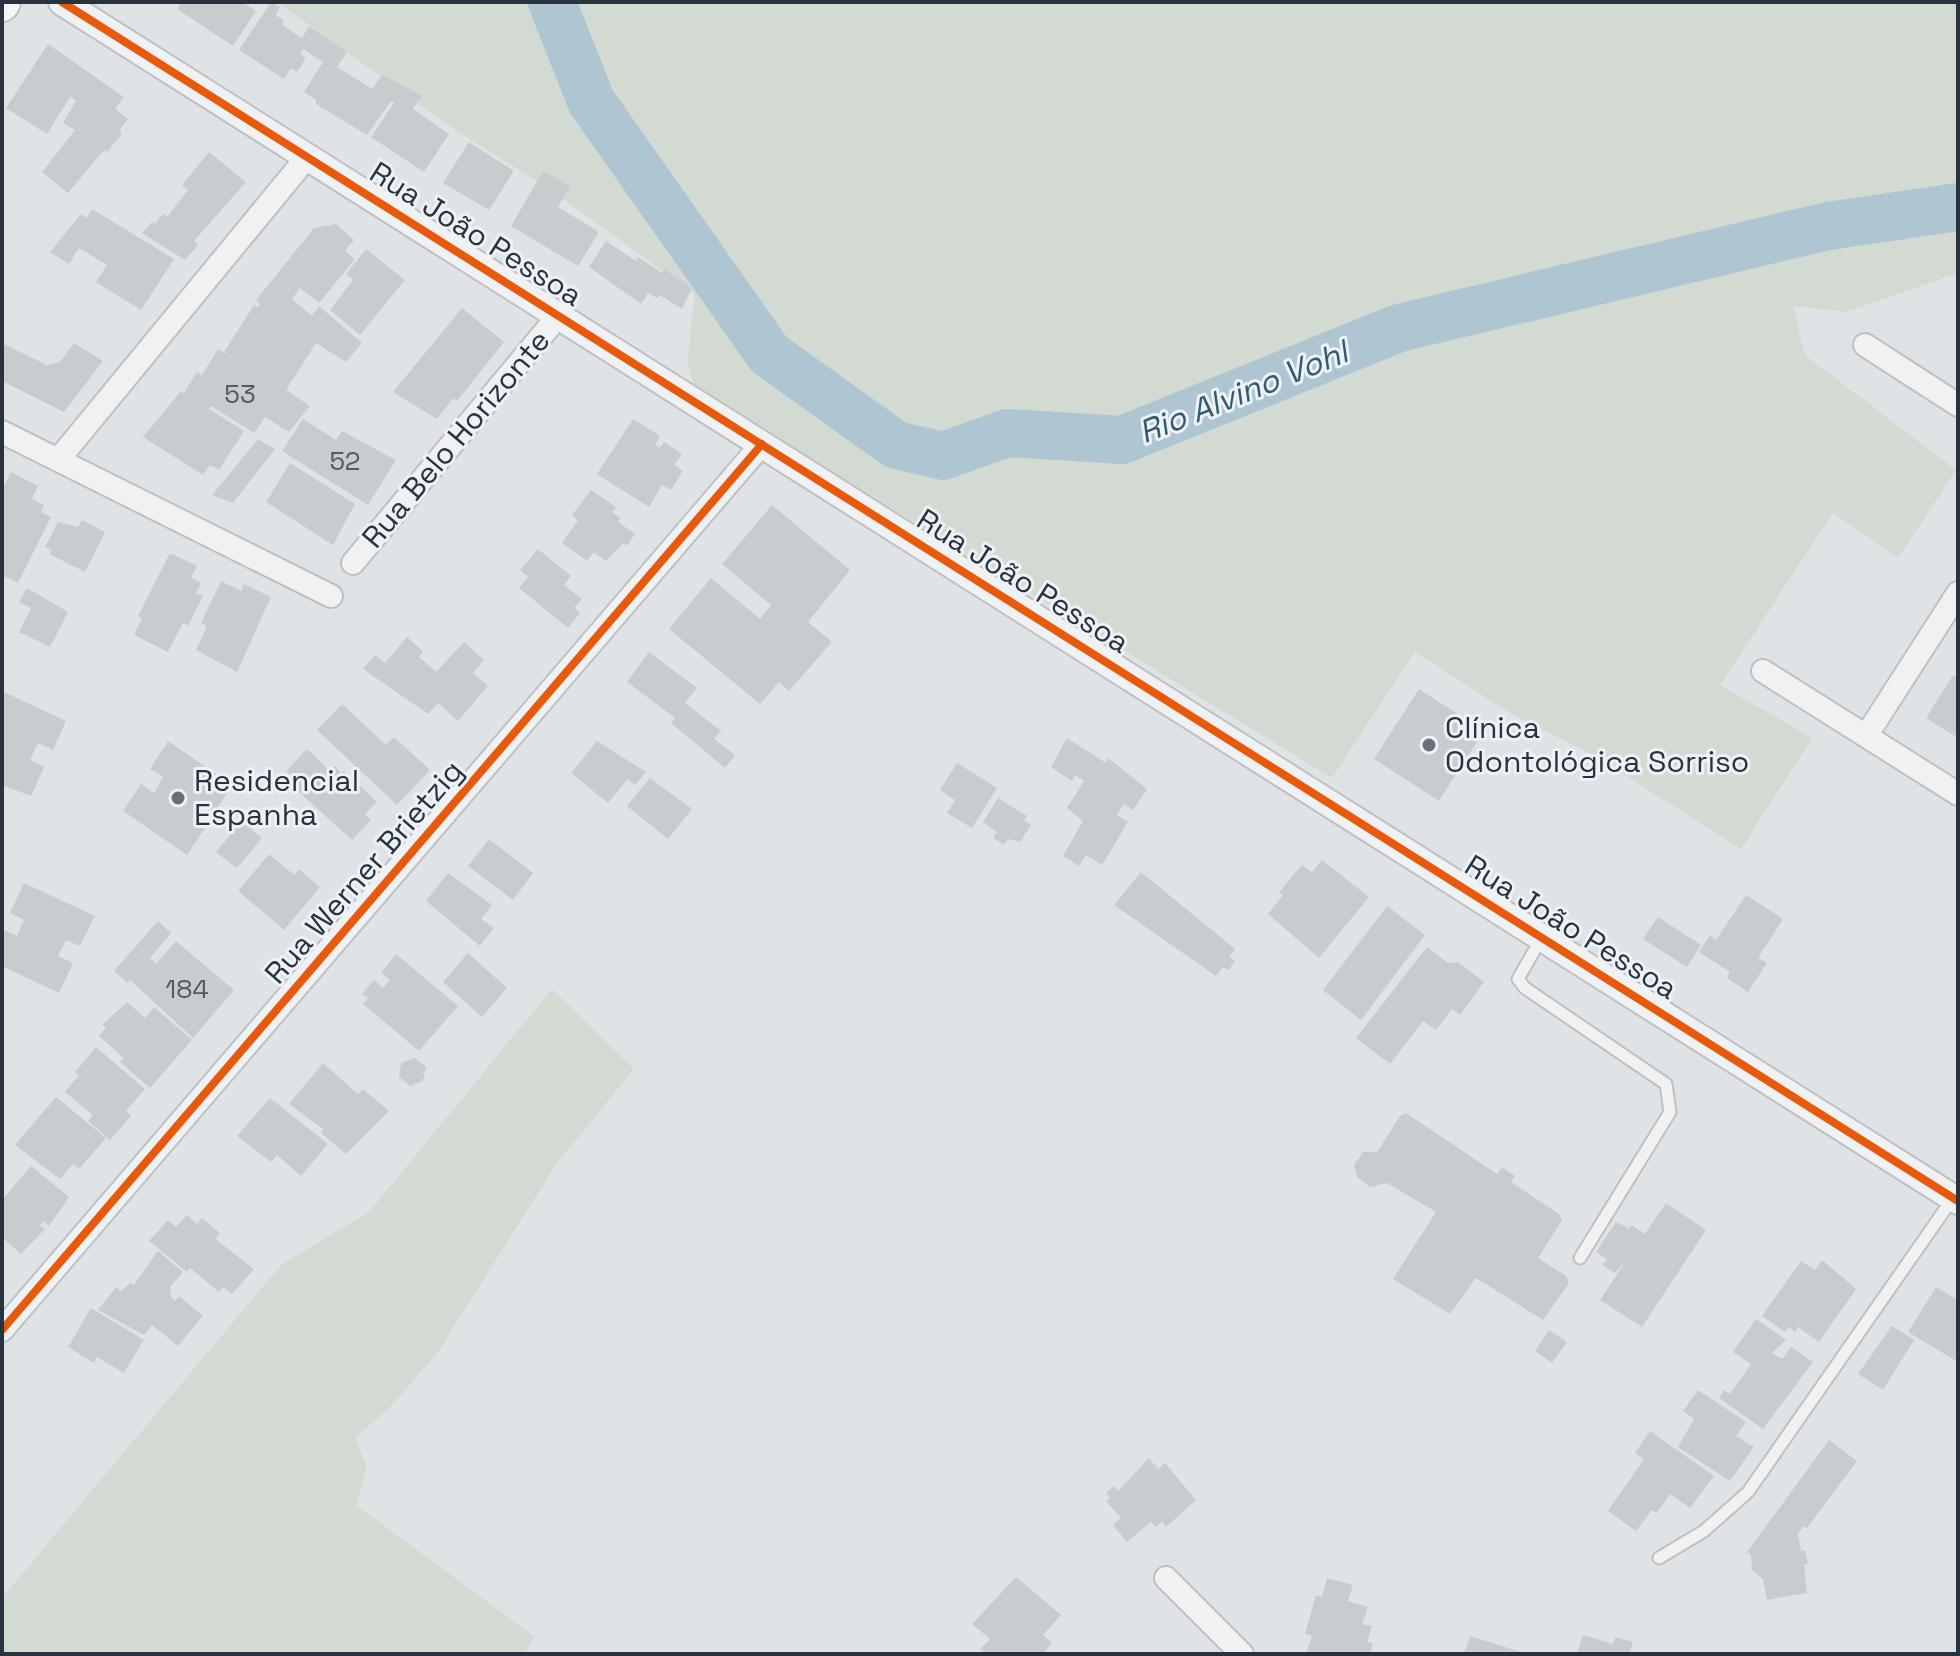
<svg xmlns="http://www.w3.org/2000/svg" width="1960" height="1656" font-family="'Space Grotesk',sans-serif">
  <style>
    .green { fill: #d2dad1 }
    .lines { fill: none; stroke-linecap: round; stroke-linejoin: round }
    .river { stroke: #aec5d2; stroke-width: 48 }
    .building { fill: #c9ccce }
    .service-casing { stroke: #bec1c4; stroke-width: 15 }
    .minor-casing { stroke: #bec1c4; stroke-width: 26 }
    .tertiary-casing { stroke: #bec1c4; stroke-width: 30 }
    .primary-casing { stroke: #bdc0c4; stroke-width: 38 }
    .service { stroke: #f0f1f2; stroke-width: 11 }
    .minor { stroke: #f0f1f2; stroke-width: 22 }
    .tertiary { stroke: #f0f1f2; stroke-width: 26 }
    .primary { stroke: #f4f5f6; stroke-width: 34 }
    .cycleway-casing { stroke: #eef2f6; stroke-width: 13 }
    .cycleway { stroke: #e8590c; stroke-width: 8 }
    .poi-dot { fill: #687179; stroke: #eef2f6; stroke-width: 3 }
    .labels { text-anchor: middle; stroke-width: 6; stroke-linejoin: round; paint-order: stroke }
    .number-label { font-size: 26px; fill: #505b64 }
    .street-label { font-size: 30px; fill: #27343f; stroke: #eef2f6 }
    .poi-label { font-size: 30px; fill: #27343f; stroke: #eef2f6; text-anchor: start }
    .water-label { font-size: 32px; font-style: italic; fill: #315a73; stroke: #eef2f6 }
  </style>
  <rect width="100%" height="100%" fill="#e0e3e6"/>
  <path class="green" d="M 277,2 L 1958,2 L 1958,273 L 1846,312 L 1793,306 L 1805,355 L 1956,470 L 1898,558 L 1833,513 L 1720,685 L 1812,738 L 1741,849 L 1595,756 L 1515,716 L 1415,652 L 1332,778 L 695,388 L 687,362 L 695,294 L 548,188 L 455,130 Z
    M 552,989 L 634,1069 L 557,1163 L 438,1352 L 392,1405 L 355,1438 L 367,1467 L 356,1505 L 535,1637 L 524,1654 L 2,1654 L 2,1598 L 281,1265 L 370,1211 Z"/>
  <g class="lines">
    <path class="river" d="M 552,2 L 591,101 L 769,354 L 896,445 L 943,456 L 1007,433 L 1122,440 L 1399,328 L 1828,226 L 1958,207"/>
  </g>
  <path class="building" d="M 182,2 L 242,2 L 256,11 L 233,46 L 177,9 Z
    M 271,2 L 280,7 L 276,15 L 284,21 L 282,25 L 302,38 L 309,26 L 347,52 L 337,67 L 372,89 L 382,75 L 422,96 L 413,109 L 449,134 L 424,172 L 371,137 L 394,103 L 391,101 L 367,135 L 316,104 L 316,100 L 304,92 L 323,62 L 303,49 L 300,54 L 306,58 L 297,72 L 291,68 L 284,79 L 239,50 Z
    M 48,44 L 124,97 L 115,109 L 128,119 L 119,131 L 122,134 L 107,152 L 104,150 L 68,193 L 42,172 L 75,130 L 63,123 L 76,101 L 70,97 L 47,134 L 6,108 Z
    M 469,142 L 514,171 L 489,210 L 443,183 Z
    M 209,152 L 246,182 L 194,241 L 198,245 L 185,260 L 142,233 L 152,222 L 155,224 L 163,214 L 167,217 L 188,190 L 182,185 Z
    M 543,171 L 570,187 L 558,207 L 599,232 L 578,266 L 511,226 Z
    M 92,209 L 174,259 L 141,310 L 96,282 L 107,265 L 79,248 L 69,264 L 50,252 L 81,214 L 87,218 Z
    M 336,224 L 354,240 L 345,251 L 355,259 L 319,303 L 300,288 L 292,299 L 312,316 L 319,306 L 362,343 L 346,362 L 316,343 L 286,390 L 310,406 L 289,432 L 265,417 L 254,433 L 211,406 L 209,409 L 244,431 L 219,470 L 210,465 L 203,475 L 143,437 L 181,391 L 184,393 L 197,372 L 202,375 L 218,349 L 254,372 L 224,352 L 254,305 L 258,308 L 260,304 L 256,300 L 314,228 Z
    M 606,241 L 636,261 L 638,257 L 662,273 L 664,269 L 692,288 L 682,309 L 660,295 L 657,298 L 648,293 L 641,304 L 589,267 Z
    M 366,249 L 405,280 L 360,335 L 330,310 L 353,280 L 346,274 Z
    M 462,308 L 504,342 L 457,401 L 453,398 L 437,419 L 393,392 Z
    M 2,343 L 47,365 L 60,362 L 74,343 L 103,361 L 64,412 L 2,381 Z
    M 303,419 L 336,440 L 342,431 L 396,460 L 368,505 L 282,451 Z
    M 633,419 L 660,436 L 655,445 L 660,448 L 664,442 L 682,454 L 674,465 L 683,471 L 671,490 L 662,485 L 649,507 L 597,474 Z
    M 258,439 L 275,449 L 233,503 L 212,495 Z
    M 290,463 L 355,504 L 333,545 L 266,502 Z
    M 11,472 L 38,486 L 32,499 L 44,505 L 41,512 L 51,517 L 18,583 L 2,575 L 2,490 Z
    M 591,490 L 616,507 L 612,512 L 620,518 L 618,522 L 635,534 L 627,546 L 623,543 L 606,561 L 594,552 L 587,561 L 562,543 L 578,520 L 572,515 Z
    M 772,505 L 850,570 L 808,622 L 832,642 L 789,691 L 779,682 L 760,704 L 669,629 L 711,578 L 760,619 L 771,605 L 722,564 Z
    M 82,520 L 105,532 L 85,572 L 49,554 L 52,550 L 45,547 L 58,522 L 78,527 Z
    M 538,549 L 571,576 L 564,585 L 582,599 L 574,608 L 580,613 L 568,628 L 519,588 L 528,577 L 520,570 Z
    M 170,553 L 197,566 L 191,578 L 201,583 L 196,593 L 203,596 L 188,626 L 183,623 L 168,652 L 134,635 L 142,618 L 138,616 Z
    M 221,581 L 241,591 L 244,584 L 271,597 L 237,672 L 196,650 L 207,626 L 201,623 Z
    M 27,588 L 68,612 L 50,647 L 19,632 L 31,608 L 19,602 Z
    M 407,637 L 423,651 L 419,657 L 436,672 L 464,642 L 484,660 L 473,673 L 488,686 L 458,721 L 438,703 L 428,714 L 363,669 L 375,655 L 385,663 Z
    M 649,652 L 697,688 L 685,703 L 721,731 L 714,739 L 735,755 L 725,768 L 671,723 L 675,718 L 627,682 Z
    M 1953,675 L 1958,678 L 1958,738 L 1926,718 Z
    M 1419,689 L 1484,731 L 1439,801 L 1374,759 Z
    M 2,691 L 66,721 L 53,750 L 38,743 L 30,760 L 44,767 L 31,796 L 2,785 Z
    M 342,704 L 386,745 L 394,737 L 430,770 L 397,805 L 317,730 Z
    M 1067,738 L 1106,763 L 1108,758 L 1147,789 L 1133,810 L 1124,804 L 1117,815 L 1128,822 L 1102,865 L 1086,855 L 1079,866 L 1063,856 L 1083,821 L 1067,808 L 1084,781 L 1075,775 L 1072,781 L 1051,767 Z
    M 168,741 L 232,785 L 215,812 L 202,803 L 192,819 L 205,828 L 187,855 L 123,811 L 141,784 L 154,793 L 163,777 L 150,769 Z
    M 597,741 L 646,772 L 635,785 L 628,779 L 608,803 L 571,773 Z
    M 307,749 L 330,771 L 335,766 L 341,773 L 344,771 L 377,802 L 365,814 L 371,820 L 352,840 L 287,781 L 292,776 L 286,771 Z
    M 957,763 L 997,788 L 972,828 L 947,813 L 955,800 L 940,790 Z
    M 650,778 L 692,809 L 668,839 L 627,806 Z
    M 998,798 L 1027,816 L 1024,820 L 1031,825 L 1020,842 L 1008,839 L 1004,845 L 993,838 L 997,832 L 983,822 Z
    M 242,821 L 262,838 L 237,868 L 216,852 Z
    M 489,839 L 533,873 L 513,900 L 468,866 Z
    M 269,854 L 294,875 L 299,869 L 320,887 L 284,930 L 238,891 Z
    M 1322,860 L 1369,897 L 1319,958 L 1268,914 L 1283,895 L 1279,892 L 1302,865 L 1312,872 Z
    M 1141,872 L 1235,949 L 1229,957 L 1235,961 L 1229,970 L 1223,967 L 1216,976 L 1114,905 Z
    M 448,873 L 492,905 L 481,919 L 494,928 L 480,946 L 426,901 Z
    M 24,883 L 95,916 L 80,946 L 66,940 L 58,956 L 73,963 L 59,993 L 2,966 L 2,929 L 17,936 L 24,920 L 10,913 Z
    M 1746,895 L 1783,919 L 1758,958 L 1767,963 L 1748,992 L 1727,978 L 1730,972 L 1699,952 L 1710,935 L 1716,940 Z
    M 1387,906 L 1425,935 L 1361,1020 L 1323,990 Z
    M 1658,917 L 1701,945 L 1687,967 L 1643,939 Z
    M 158,921 L 171,933 L 150,958 L 156,964 L 176,941 L 234,990 L 193,1038 L 130,980 L 128,983 L 114,971 Z
    M 1427,947 L 1448,963 L 1458,962 L 1484,982 L 1460,1015 L 1452,1009 L 1436,1030 L 1423,1021 L 1390,1064 L 1356,1038 Z
    M 468,953 L 507,988 L 482,1017 L 443,982 Z
    M 396,954 L 458,1006 L 419,1051 L 363,1004 L 368,998 L 362,994 L 374,980 L 383,988 L 390,980 L 381,973 Z
    M 127,1002 L 145,1018 L 154,1007 L 192,1040 L 150,1088 L 120,1062 L 124,1058 L 99,1036 L 106,1027 L 102,1025 Z
    M 96,1047 L 145,1089 L 126,1111 L 131,1116 L 110,1140 L 88,1121 L 93,1115 L 65,1092 L 79,1075 L 75,1072 Z
    M 415,1058 L 426,1067 L 423,1081 L 410,1086 L 399,1077 L 401,1063 Z
    M 323,1063 L 358,1094 L 363,1089 L 389,1111 L 346,1154 L 321,1133 L 323,1129 L 289,1104 Z
    M 56,1097 L 106,1138 L 79,1169 L 73,1164 L 60,1179 L 15,1145 Z
    M 270,1098 L 328,1144 L 301,1176 L 277,1155 L 271,1162 L 237,1136 Z
    M 1406,1113 L 1497,1174 L 1502,1167 L 1515,1176 L 1511,1182 L 1559,1214 L 1562,1220 L 1538,1258 L 1566,1276 L 1569,1283 L 1543,1320 L 1476,1278 L 1450,1314 L 1393,1279 L 1436,1212 L 1387,1183 L 1370,1187 L 1357,1177 L 1354,1165 L 1363,1152 L 1377,1152 L 1400,1116 Z
    M 31,1166 L 69,1197 L 49,1226 L 43,1221 L 40,1225 L 45,1229 L 21,1254 L 2,1237 L 2,1200 Z
    M 1666,1203 L 1706,1230 L 1642,1327 L 1600,1300 L 1626,1261 L 1615,1273 L 1602,1265 L 1607,1259 L 1596,1252 L 1616,1222 L 1629,1229 L 1631,1225 L 1645,1234 Z
    M 187,1215 L 197,1224 L 202,1218 L 220,1233 L 215,1239 L 254,1269 L 232,1294 L 223,1287 L 219,1292 L 190,1268 L 187,1272 L 149,1241 L 168,1220 L 176,1227 Z
    M 158,1251 L 183,1272 L 170,1287 L 171,1297 L 175,1301 L 179,1296 L 203,1316 L 178,1346 L 152,1325 L 144,1335 L 98,1310 L 116,1287 L 121,1291 L 130,1283 L 134,1285 Z
    M 1822,1260 L 1856,1289 L 1819,1342 L 1798,1327 L 1795,1332 L 1789,1327 L 1785,1332 L 1762,1316 L 1801,1261 L 1815,1270 Z
    M 1936,1287 L 1958,1300 L 1958,1362 L 1908,1332 Z
    M 91,1308 L 144,1340 L 124,1373 L 97,1357 L 94,1363 L 68,1347 Z
    M 1756,1319 L 1786,1340 L 1772,1353 L 1782,1359 L 1791,1347 L 1813,1362 L 1763,1429 L 1719,1398 L 1724,1390 L 1730,1394 L 1751,1364 L 1733,1352 Z
    M 1892,1326 L 1914,1340 L 1883,1390 L 1858,1374 Z
    M 1549,1330 L 1567,1342 L 1552,1363 L 1535,1351 Z
    M 1698,1390 L 1746,1422 L 1736,1436 L 1754,1447 L 1730,1481 L 1678,1447 L 1694,1419 L 1683,1411 Z
    M 1650,1431 L 1714,1476 L 1690,1508 L 1670,1494 L 1657,1513 L 1652,1510 L 1636,1531 L 1608,1511 L 1644,1459 L 1635,1453 Z
    M 1829,1440 L 1857,1461 L 1807,1528 L 1804,1526 L 1798,1534 L 1801,1551 L 1805,1550 L 1808,1564 L 1804,1565 L 1807,1593 L 1767,1600 L 1763,1579 L 1752,1570 L 1751,1555 L 1747,1552 Z
    M 1149,1458 L 1158,1469 L 1165,1463 L 1196,1500 L 1166,1527 L 1162,1522 L 1155,1527 L 1151,1522 L 1127,1542 L 1113,1525 L 1121,1518 L 1106,1501 L 1110,1498 L 1106,1493 L 1114,1486 L 1118,1491 Z
    M 1016,1577 L 1061,1615 L 1043,1635 L 1052,1643 L 1043,1654 L 986,1654 L 980,1649 L 990,1639 L 972,1624 Z
    M 1327,1578 L 1353,1585 L 1348,1601 L 1368,1607 L 1362,1624 L 1372,1626 L 1367,1642 L 1373,1643 L 1370,1654 L 1306,1654 L 1312,1636 L 1305,1634 L 1316,1595 L 1322,1597 Z
    M 1583,1635 L 1613,1644 L 1615,1637 L 1633,1642 L 1629,1654 L 1577,1654 Z
    M 1470,1636 L 1524,1653 L 1524,1654 L 1464,1654 Z"/>
  <g class="lines">
    <g class="service-casing">
      <path id="service" d="M 1541,939 L 1518,979 L 1525,988 L 1666,1084 L 1670,1112 L 1580,1258
        M 1659,1558 L 1704,1531 L 1748,1492 L 1953,1198"/>
    </g>
    <g class="minor-casing">
      <path id="minor" d="M 1865,345 L 1958,405
        M 2,432 L 331,596
        M 58,460 L 308,156
        M 353,563 L 559,315
        M 1763,671 L 1958,794
        M 1866,736 L 1958,593
        M 2,1330 L 762,444
        M 1166,1578 L 1242,1654"/>
    </g>
    <g class="tertiary-casing">
      <path id="tertiary" d="M 62,2 L 1958,1201"/>
    </g>
    <g class="primary-casing">
      <path id="primary" d="M 2,4 L 3,2"/>
    </g>
    <use href="#service" class="service"/>
    <use href="#minor" class="minor"/>
    <use href="#tertiary" class="tertiary"/>
    <use href="#primary" class="primary"/>
    <g class="cycleway-casing">
      <path id="cycleway" d="M 62,2 L 1958,1201
        M 2,1330 L 762,444"/>
    </g>
    <use href="#cycleway" class="cycleway"/>
  </g>
  <g class="poi-dot">
    <circle cx="1429" cy="745" r="8"/>
    <circle cx="178" cy="798" r="8"/>
  </g>
  <g class="labels">
    <g class="number-label">
      <text x="240" y="403">53</text>
      <text x="345" y="470">52</text>
      <text x="187" y="998">184</text>
    </g>
    <g class="street-label">
      <text transform="translate(476 234) rotate(32)" y="10">Rua João Pessoa</text>
      <text transform="translate(456 439) rotate(-50)" y="10">Rua Belo Horizonte</text>
      <text transform="translate(1023 581) rotate(32)" y="10">Rua João Pessoa</text>
      <text transform="translate(364 872) rotate(-49)" y="10">Rua Werner Brietzig</text>
      <text transform="translate(1571 927) rotate(32)" y="10">Rua João Pessoa</text>
    </g>
    <g class="poi-label">
      <text x="1445" y="738">Clínica<tspan x="1445" dy="34">Odontológica Sorriso</tspan></text>
      <text x="194" y="791">Residencial<tspan x="194" dy="34">Espanha</tspan></text>
    </g>
    <g class="water-label">
      <text transform="translate(1243 392) rotate(-22)" y="11">Rio Alvino Vohl</text>
    </g>
  </g>
  <rect width="1960" height="1656" fill="none" stroke="#27343f" stroke-width="8"/>
</svg>
